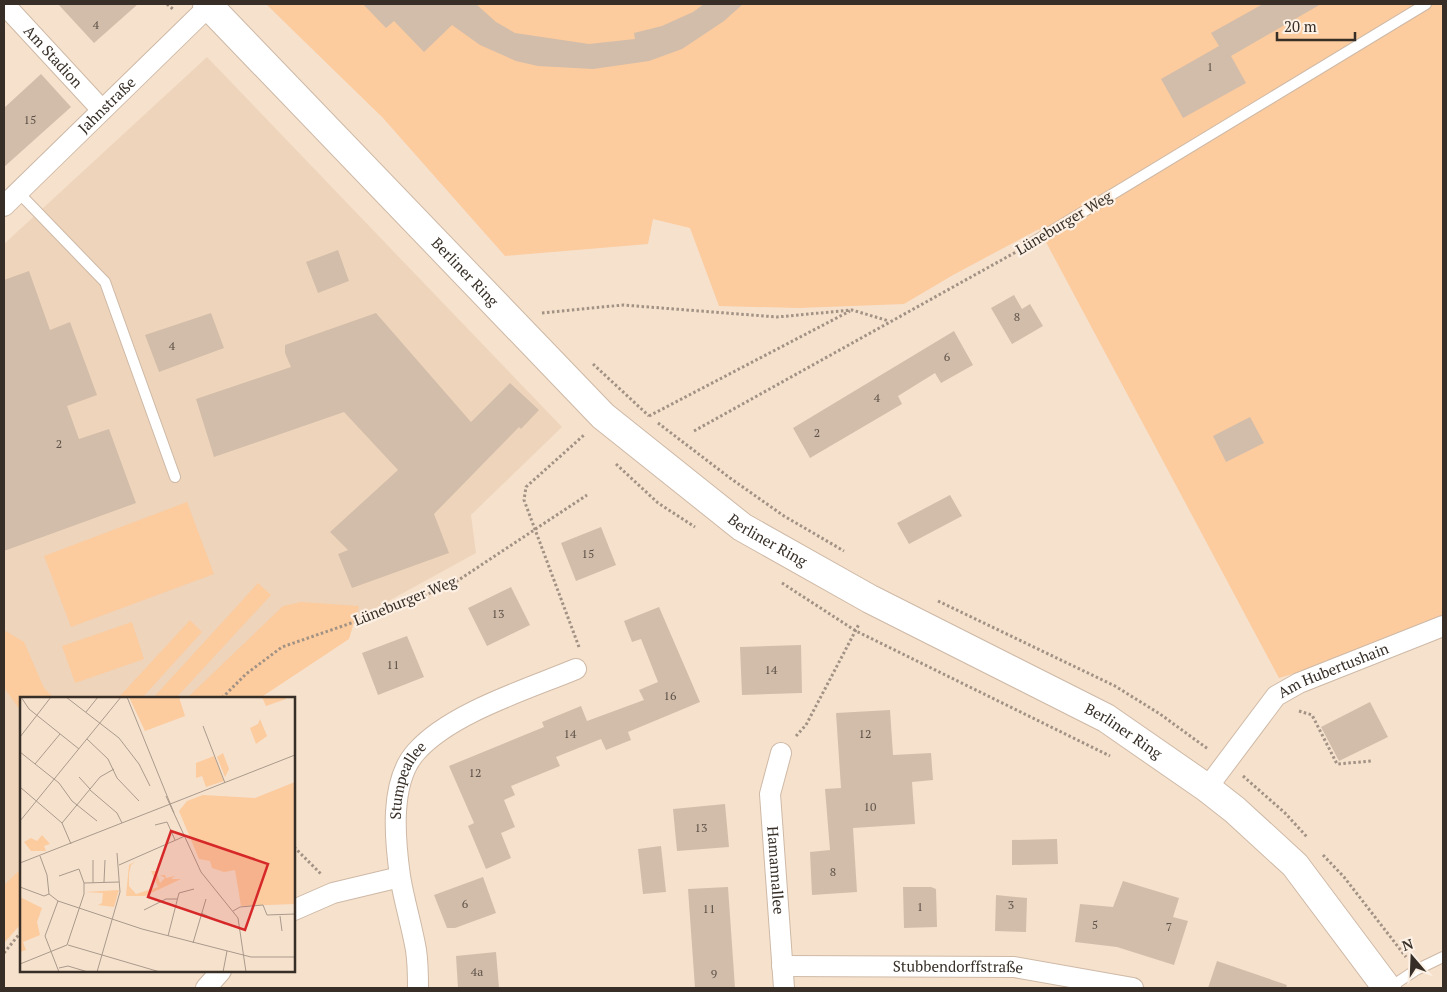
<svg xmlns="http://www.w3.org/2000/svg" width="1447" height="992" font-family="'PT Serif',serif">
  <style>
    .built { fill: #eed4bb }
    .green { fill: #fccb9e }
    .building { fill: #d2bdaa }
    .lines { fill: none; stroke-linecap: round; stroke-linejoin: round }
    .lane-casing { stroke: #ceb9a6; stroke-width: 12 }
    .street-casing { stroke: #ceb9a6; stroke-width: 22 }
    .secondary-casing { stroke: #ceb9a6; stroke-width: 30 }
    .path { stroke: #a29284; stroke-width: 3; stroke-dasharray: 2.5 2.5; stroke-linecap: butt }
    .lane { stroke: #fff; stroke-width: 10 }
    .street { stroke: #fff; stroke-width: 20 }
    .secondary { stroke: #fff; stroke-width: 28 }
    .labels { text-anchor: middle; stroke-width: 4.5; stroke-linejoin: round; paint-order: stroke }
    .number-label { font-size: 12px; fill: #5e5248 }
    .street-label { font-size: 15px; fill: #372f27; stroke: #fdf0e4 }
    .inset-road { fill: none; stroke: #aa9a8b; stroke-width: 1 }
    .view { fill: #d62828; fill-opacity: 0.15; stroke: #d62828; stroke-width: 2.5 }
    .inset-edge { fill: none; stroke: #372f27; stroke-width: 2.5 }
  </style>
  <rect width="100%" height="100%" fill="#f6e1cd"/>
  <path class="built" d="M 207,57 L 562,427 L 471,515 L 476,553 L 334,631 L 233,698 L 21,698 L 21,904 L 4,918 L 4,244 Z"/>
  <path class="green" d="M 266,4 L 1443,4 L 1443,620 L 1350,657 L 1279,678 L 1039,229 L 953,275 L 904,304 L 799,308 L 719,306 L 690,228 L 653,219 L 648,244 L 505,256 L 383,118 Z
    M 187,502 L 214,574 L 71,627 L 44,556 Z
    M 258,583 L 271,595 L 176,698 L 153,698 Z
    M 301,602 L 359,606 L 349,639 L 260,698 L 187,698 L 283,606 Z
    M 190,620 L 202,632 L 142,698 L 118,698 Z
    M 132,622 L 144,659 L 75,683 L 62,646 Z
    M 4,630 L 24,642 L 44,688 L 54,698 L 21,698 L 21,711 L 4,688 Z
    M 21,869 L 21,924 L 4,943 L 4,885 Z"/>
  <path class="building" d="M 58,4 L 138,4 L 94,43 Z
    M 363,4 L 476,4 L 496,22 L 515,33 L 589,44 L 635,39 L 634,33 L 662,26 L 693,12 L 704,4 L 743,4 L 724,21 L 682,49 L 649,61 L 593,69 L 538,66 L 516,61 L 480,45 L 452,25 L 424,52 L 394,21 L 386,28 Z
    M 1263,4 L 1321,4 L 1231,56 L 1246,83 L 1183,118 L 1161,79 L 1219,46 L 1211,33 Z
    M 41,74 L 71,107 L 4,167 L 4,108 Z
    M 338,250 L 349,281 L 318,293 L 306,262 Z
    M 29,271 L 50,330 L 70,322 L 97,395 L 67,406 L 79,439 L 109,429 L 136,503 L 4,551 L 4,280 Z
    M 1014,295 L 1022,309 L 1030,304 L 1043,326 L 1012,344 L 991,308 Z
    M 211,313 L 224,348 L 159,372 L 145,335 Z
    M 376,313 L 471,422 L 510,383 L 539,410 L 521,429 L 519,427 L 434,514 L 449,553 L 352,588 L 338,554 L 348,550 L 330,532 L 398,470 L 344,412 L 214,457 L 196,399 L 291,367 L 285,353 L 285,345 Z
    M 954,331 L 973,365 L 941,383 L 935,373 L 898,396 L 902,404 L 810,458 L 793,428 Z
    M 1250,417 L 1264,443 L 1226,462 L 1213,436 Z
    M 950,495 L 962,516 L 909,544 L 897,523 Z
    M 601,527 L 616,565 L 576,581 L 561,543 Z
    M 511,587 L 530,625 L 487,646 L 468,608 Z
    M 659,607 L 700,702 L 628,732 L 631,740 L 606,750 L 601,739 L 556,757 L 560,766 L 511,786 L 515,795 L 504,800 L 515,827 L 501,833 L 511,858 L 486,869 L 468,826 L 474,823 L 449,766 L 544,727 L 542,722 L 581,706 L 587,721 L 644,700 L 639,690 L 658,682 L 641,639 L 632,642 L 624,621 Z
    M 407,636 L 424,677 L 378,695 L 362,653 Z
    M 801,645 L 802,693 L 742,695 L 740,647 Z
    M 1370,702 L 1388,737 L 1339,761 L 1321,727 Z
    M 890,710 L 893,755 L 931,753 L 933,780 L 912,782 L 915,824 L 853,828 L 857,892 L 812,895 L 810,852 L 830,850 L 825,789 L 841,788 L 836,713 Z
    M 725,804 L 729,847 L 677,851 L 673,809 Z
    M 1057,839 L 1058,864 L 1012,865 L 1012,840 Z
    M 661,846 L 666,892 L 643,894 L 638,849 Z
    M 483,877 L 496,913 L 455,928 L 447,928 L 434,895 Z
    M 1123,881 L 1179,898 L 1173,917 L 1188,921 L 1174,965 L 1117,947 L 1075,942 L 1080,904 L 1113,907 Z
    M 728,887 L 735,988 L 695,988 L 688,889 Z
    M 903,887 L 931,887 L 936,889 L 937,927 L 904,928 Z
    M 996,895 L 1027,898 L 1026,932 L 995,931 Z
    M 496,952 L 499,988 L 458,988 L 456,956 Z
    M 1217,961 L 1287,985 L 1286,988 L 1208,988 Z"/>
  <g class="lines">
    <g class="lane-casing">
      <path id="lane" d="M 18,192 L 105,282 L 175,477
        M 1032,243 L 1426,4
        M 1389,988 L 1416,970 L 1443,957"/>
    </g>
    <g class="street-casing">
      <g id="street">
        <path id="s1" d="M 4,4 L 102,110"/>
        <path id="s2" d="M 4,206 L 209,6"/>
        <path id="s3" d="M 781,753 L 770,794 L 784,988"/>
        <path id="s4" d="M 1207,788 L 1276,696 L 1299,683 L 1443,626"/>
        <path d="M 294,910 L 333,893 L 400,877"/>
        <path id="s5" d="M 782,966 L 1014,967 L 1133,988"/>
        <path d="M 206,988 L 221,971"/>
        <path id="s6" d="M 418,988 C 418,976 418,963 416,950 C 412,926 404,901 400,876 C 395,840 389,782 416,752 C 450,713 528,689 576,669"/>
      </g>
    </g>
    <g class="secondary-casing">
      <g id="secondary">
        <path id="s7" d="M 207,4 L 603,416 L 742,527 L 870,599 L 1106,718 L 1207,788 L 1235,810 L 1295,865 L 1387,988"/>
      </g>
    </g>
    <path class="path" d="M 167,4 L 174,10
      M 542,313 L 623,305 L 777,317 L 852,310 L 889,321
      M 593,364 L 649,416
      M 649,416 L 850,311
      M 658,423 L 730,478 L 784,516 L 844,551
      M 694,431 L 1016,252
      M 616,464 L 658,503 L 695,527
      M 782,583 L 856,631 L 1110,756
      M 938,601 L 1115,686 L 1160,714 L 1208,749
      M 579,647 L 524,500 L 526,487 L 584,435
      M 222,698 L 246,674 L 282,647 L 360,620 L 451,585 L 587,495
      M 1299,711 L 1312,715 L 1337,764 L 1372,761
      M 796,736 L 806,725 L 859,624
      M 1243,776 L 1285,813 L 1307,837
      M 294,847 L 321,874
      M 1323,855 L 1344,877 L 1406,957
      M 4,953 L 21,932"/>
    <use href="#lane" class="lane"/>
    <use href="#street" class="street"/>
    <use href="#secondary" class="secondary"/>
  </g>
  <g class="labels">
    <g class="number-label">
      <text x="96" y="29">4</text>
      <text x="1210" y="71">1</text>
      <text x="30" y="124">15</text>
      <text x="1017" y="321">8</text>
      <text x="172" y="350">4</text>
      <text x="947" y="361">6</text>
      <text x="877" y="402">4</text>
      <text x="817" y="437">2</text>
      <text x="59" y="448">2</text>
      <text x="588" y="558">15</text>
      <text x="498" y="618">13</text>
      <text x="393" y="669">11</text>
      <text x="771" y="674">14</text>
      <text x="670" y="700">16</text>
      <text x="570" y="738">14</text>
      <text x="865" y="738">12</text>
      <text x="475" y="777">12</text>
      <text x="870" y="811">10</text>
      <text x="701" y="832">13</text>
      <text x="833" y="876">8</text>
      <text x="465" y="908">6</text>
      <text x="1011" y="909">3</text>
      <text x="920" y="911">1</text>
      <text x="709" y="913">11</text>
      <text x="1095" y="929">5</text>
      <text x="1169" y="931">7</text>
      <text x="477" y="976">4a</text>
      <text x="714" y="978">9</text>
    </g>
    <g class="street-label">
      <text dy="5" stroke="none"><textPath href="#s1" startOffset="72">Am Stadion</textPath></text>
      <text dy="5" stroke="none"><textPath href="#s2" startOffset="144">Jahnstraße</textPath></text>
      <text transform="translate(1064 223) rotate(-31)" y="5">Lüneburger Weg</text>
      <text dy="5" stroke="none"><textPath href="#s7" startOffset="372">Berliner Ring</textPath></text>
      <text dy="5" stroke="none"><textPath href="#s7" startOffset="778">Berliner Ring</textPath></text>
      <text transform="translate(405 601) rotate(-22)" y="5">Lüneburger Weg</text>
      <text dy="5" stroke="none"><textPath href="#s4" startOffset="178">Am Hubertushain</textPath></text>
      <text dy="5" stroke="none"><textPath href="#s7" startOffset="1182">Berliner Ring</textPath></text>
      <text dy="5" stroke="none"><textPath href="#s6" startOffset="212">Stumpeallee</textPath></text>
      <text dy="5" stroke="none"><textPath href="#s3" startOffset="119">Hamannallee</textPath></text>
      <text dy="5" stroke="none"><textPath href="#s5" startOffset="176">Stubbendorffstraße</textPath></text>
    </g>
  </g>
  <g transform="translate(20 697)">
    <rect width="275" height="275" fill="#f6e1cd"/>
    <path d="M 109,0 L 159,0 L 165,19 L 125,34 ZM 242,0 L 265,0 L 266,2 L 246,9 ZM 240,22 L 247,39 L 236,47 L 230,31 L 238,27 ZM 203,56 L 209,72 L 205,80 L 197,60 ZM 194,59 L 204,84 L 186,90 L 182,79 L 176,81 L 176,66 ZM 275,85 L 275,207 L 221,209 L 215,173 L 204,175 L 192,171 L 190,164 L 179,162 L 159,114 L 167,104 L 183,98 L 235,101 ZM 22,138 L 30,147 L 24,149 L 26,154 L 11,154 L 4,145 L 11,141 L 17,144 ZM 116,164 L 111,168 L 109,177 L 109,189 L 116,197 L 138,190 L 131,174 L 136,174 L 140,186 L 145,181 L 140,178 L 145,178 L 146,181 L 155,179 L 151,182 L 161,182 L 125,199 L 106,199 L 109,168 ZM 99,193 L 94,210 L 78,208 L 82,206 L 83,196 L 65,195 ZM 0,200 L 22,211 L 17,225 L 20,238 L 3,245 L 6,253 L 0,255 Z" fill="#fccb9e"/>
    <path class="inset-road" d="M 1,0 L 9,12 L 59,52M 46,0 L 99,41 L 119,67 L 130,89M 107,0 L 154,116M 66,15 L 78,0M 183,29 L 205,86M 0,40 L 31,0M 67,42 L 88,62 L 97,81 L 119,104M 0,55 L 39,86 L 52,104 L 77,124M 15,67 L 40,37M 59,80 L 70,92M 0,90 L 42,126 L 51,147M 70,93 L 97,116 L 102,126M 146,99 L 181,175 L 218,221 L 226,275M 0,124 L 101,0M 42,126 L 80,80 L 94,72M 135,128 L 147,125 L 155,143M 20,159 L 27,178 L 29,197 L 38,204 L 122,232 L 231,260 L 275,260M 0,166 L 275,58M 99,168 L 165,139M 84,185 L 85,163M 64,186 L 99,185M 73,186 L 73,163M 0,190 L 24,199 L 29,197M 38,204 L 25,239 L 39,275M 124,213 L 146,202 L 157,202M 213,214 L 220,210 L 243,208 L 247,218 L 275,217M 181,216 L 205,227M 260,219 L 262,234M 148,239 L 159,196 L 174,192M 173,246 L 186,202M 48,248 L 140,275M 0,267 L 47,248 L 64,197 L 64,186 L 59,172 L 39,179M 39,271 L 48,269 L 68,275M 77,275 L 100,195 L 97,156M 203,275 L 207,254"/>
    <path class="view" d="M 151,134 L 248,167 L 225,233 L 128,200 Z"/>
    <rect width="275" height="275" class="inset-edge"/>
  </g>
  <rect width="1447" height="992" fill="none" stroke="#372f27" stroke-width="10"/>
  <g transform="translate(1412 957) rotate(341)" stroke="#fdf0e4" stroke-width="4" paint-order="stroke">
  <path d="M0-4L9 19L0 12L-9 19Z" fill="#372f27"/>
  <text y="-8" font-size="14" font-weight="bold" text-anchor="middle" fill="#372f27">N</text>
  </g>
  <path d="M1277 32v8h78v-8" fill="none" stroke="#372f27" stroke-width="2.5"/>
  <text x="1284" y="32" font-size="15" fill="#372f27" stroke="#fdf0e4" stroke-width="4" paint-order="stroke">20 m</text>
</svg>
